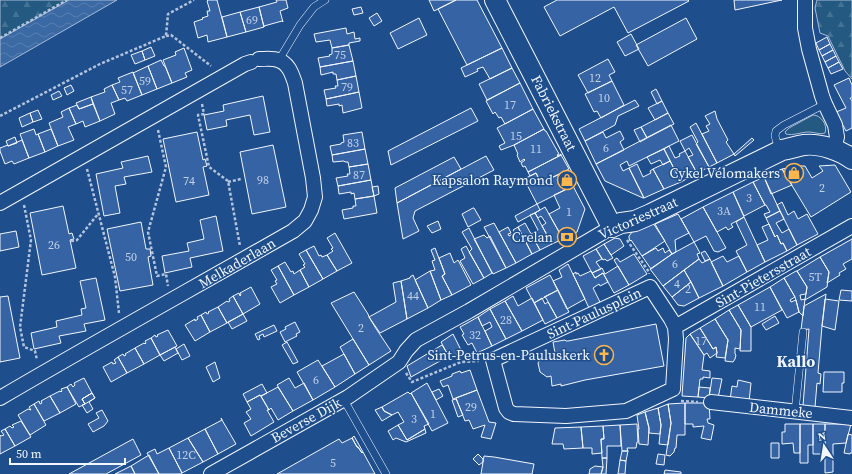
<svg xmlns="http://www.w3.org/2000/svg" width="852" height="474" font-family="'Source Serif 4',serif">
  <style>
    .green { fill: #245a82; stroke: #a8bbd7 }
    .forest { fill: url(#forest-firs); stroke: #a8bbd7 }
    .water { fill: url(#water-waves); stroke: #a8bbd7 }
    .building { fill: #3563a3; stroke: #f2f6ff }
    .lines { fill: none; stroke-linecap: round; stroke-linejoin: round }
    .lane-casing { stroke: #f2f6ff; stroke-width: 8 }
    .street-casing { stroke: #f2f6ff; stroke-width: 16 }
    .secondary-casing { stroke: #f2f6ff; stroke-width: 22 }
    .path { stroke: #b3c4dc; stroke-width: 2.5; stroke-dasharray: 3 2; stroke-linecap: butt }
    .lane { stroke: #1f4e8c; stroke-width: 7 }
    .street { stroke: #1f4e8c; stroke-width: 14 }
    .secondary { stroke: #1f4e8c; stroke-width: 20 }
    .labels { text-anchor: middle; stroke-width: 3; stroke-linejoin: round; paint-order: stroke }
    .number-label { font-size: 12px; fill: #c3d1e8 }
    .street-label { font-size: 14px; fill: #f2f6ff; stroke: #1f4e8c }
    .poi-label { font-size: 14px; fill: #f2f6ff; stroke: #1f4e8c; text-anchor: end }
    .quarter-label { font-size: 16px; font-weight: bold; fill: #f2f6ff; stroke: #1f4e8c }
  </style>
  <defs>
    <pattern id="forest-firs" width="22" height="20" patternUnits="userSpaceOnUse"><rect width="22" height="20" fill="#245a82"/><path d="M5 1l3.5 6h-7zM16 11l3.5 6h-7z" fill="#447295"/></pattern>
    <pattern id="water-waves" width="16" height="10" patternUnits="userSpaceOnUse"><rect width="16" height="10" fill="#3b69a3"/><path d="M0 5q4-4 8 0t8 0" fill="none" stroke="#587fb1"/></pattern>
  </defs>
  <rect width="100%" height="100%" fill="#1f4e8c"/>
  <path class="green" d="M 813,115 C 821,115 828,125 825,133 C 820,135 814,132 809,132 C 801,132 793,136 786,134 L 785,132 L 789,128 Z"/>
  <path class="forest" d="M 0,0 L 69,0 L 0,39 Z
    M 817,0 L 852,0 L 852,79 L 845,71 L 828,36 L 820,33 L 815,8 Z"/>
  <path class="water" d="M 69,0 L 117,0 L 0,67 L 0,39 Z"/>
  <path class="building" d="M 208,0 L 217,0 L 227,37 L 208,42 L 207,35 L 198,38 L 194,22 L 203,19 L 202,18 L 208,16 L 207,11 L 210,11 L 207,1 Z
    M 276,0 L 286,0 L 288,8 L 280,11 L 283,22 L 282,21 L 264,26 L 264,27 L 259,7 L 277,2 Z
    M 429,0 L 456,0 L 434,11 Z
    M 456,0 L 477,0 L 502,48 L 467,65 L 438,9 Z
    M 557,0 L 688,0 L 689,1 L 628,33 L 614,7 L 560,36 L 544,7 Z
    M 734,0 L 782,0 L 735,10 Z
    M 259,7 L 264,27 L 246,32 L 240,12 Z
    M 361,7 L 363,13 L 354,15 L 352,9 Z
    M 240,12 L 246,32 L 227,37 L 222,17 Z
    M 377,13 L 382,21 L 374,26 L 369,18 Z
    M 419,18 L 427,35 L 398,49 L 390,33 Z
    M 686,18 L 697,39 L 648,66 L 636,45 Z
    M 346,28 L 347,34 L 354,32 L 355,39 L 360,38 L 360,41 L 349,43 L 349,45 L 332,48 L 330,40 L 316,42 L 314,34 Z
    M 631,34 L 639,49 L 625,56 L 617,42 Z
    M 827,37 L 830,44 L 819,50 L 816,43 Z
    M 830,44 L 833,50 L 822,56 L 819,50 Z
    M 349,45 L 353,61 L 320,67 L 318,58 L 330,56 L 329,55 L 332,54 L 332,48 Z
    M 151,47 L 155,56 L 145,60 L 142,51 Z
    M 184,48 L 192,70 L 185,73 L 187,77 L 172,83 L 163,60 L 176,55 L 175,52 Z
    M 502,48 L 512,68 L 490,79 L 483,67 L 477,69 L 478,71 L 465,77 L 461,68 Z
    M 833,50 L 836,56 L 825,62 L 822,56 Z
    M 142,51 L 145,60 L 135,64 L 131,55 Z
    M 836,56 L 839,62 L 828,68 L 825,62 Z
    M 608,59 L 615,72 L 609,75 L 612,81 L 588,93 L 578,75 Z
    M 161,60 L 164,66 L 165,66 L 172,83 L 157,89 L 148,66 Z
    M 353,61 L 356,76 L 337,80 L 336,74 L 333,74 L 333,72 L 321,75 L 320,67 Z
    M 839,62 L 843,69 L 831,74 L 828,68 Z
    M 148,66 L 157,89 L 142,95 L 133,73 Z
    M 512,68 L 520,83 L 487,100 L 479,84 Z
    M 133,72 L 142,95 L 127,101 L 125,98 L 119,100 L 112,85 L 120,82 L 118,78 Z
    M 356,76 L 359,92 L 326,99 L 324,90 L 336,88 L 335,86 L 338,86 L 337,80 Z
    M 849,78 L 852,85 L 852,98 L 850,98 L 852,101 L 852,128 L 846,131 L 836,112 L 846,108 L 834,85 Z
    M 612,81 L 624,105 L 601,118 L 597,111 L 594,112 L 585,94 Z
    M 520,83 L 533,109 L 505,124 L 501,117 L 499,118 L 495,112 L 493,114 L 486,101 Z
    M 71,85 L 74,91 L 67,95 L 64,88 Z
    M 112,85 L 119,100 L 111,103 L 115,114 L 100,121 L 91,97 L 105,92 L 104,89 Z
    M 656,89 L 662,101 L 657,104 L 651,92 Z
    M 59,91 L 62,96 L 53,100 L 51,95 Z
    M 359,92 L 362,108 L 343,113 L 342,105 L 339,106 L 339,104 L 327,106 L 326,99 Z
    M 263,96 L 270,132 L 254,135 L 250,115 L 226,120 L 227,126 L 207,130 L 204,115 L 224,111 L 223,105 Z
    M 91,97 L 93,104 L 79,109 L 76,103 Z
    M 635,100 L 639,106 L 618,116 L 615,125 L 585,141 L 579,129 Z
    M 662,101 L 668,113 L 655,120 L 648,108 Z
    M 93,104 L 100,121 L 85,127 L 83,121 L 76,124 L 69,108 L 77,105 L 79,109 Z
    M 69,108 L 76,124 L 68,127 L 74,140 L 58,146 L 49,123 L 63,117 L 61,112 Z
    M 471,108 L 478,121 L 391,165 L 388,151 Z
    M 533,109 L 544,129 L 514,145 L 501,150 L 499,146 L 505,143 L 497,128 Z
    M 38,110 L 42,119 L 33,122 L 30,113 Z
    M 715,111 L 717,119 L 728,140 L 726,142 L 734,154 L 717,163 L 702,134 L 709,131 L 706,126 L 710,124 L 705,116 Z
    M 30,113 L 33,122 L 22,127 L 19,118 Z
    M 668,113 L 674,124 L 647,138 L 641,127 Z
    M 696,123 L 717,163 L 709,167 L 696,144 L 698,142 L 690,127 Z
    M 671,125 L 679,141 L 629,166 L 627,161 L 620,165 L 623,171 L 629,168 L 644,198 L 643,198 L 605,181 L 596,164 Z
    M 641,127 L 647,138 L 640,142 L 634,130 Z
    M 34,129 L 36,135 L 38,134 L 45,152 L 29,158 L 20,134 Z
    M 51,129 L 58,146 L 45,152 L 38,134 Z
    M 544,129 L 545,131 L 546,131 L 559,154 L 557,155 L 558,156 L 561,154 L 561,155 L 528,172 L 525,166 L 523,167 L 521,163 L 525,160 L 524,159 L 520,162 L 517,155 L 518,154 L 514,145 Z
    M 620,131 L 624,139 L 620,142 L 624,150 L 596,164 L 585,141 L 603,132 L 606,138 Z
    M 197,132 L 203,160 L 205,159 L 207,166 L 203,167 L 209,195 L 176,202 L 163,139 Z
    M 362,132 L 365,149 L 332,155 L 330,146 L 341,144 L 341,143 L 344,142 L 343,135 Z
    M 692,135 L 709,167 L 697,173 L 688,157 L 693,155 L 689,148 L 685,151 L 680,141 Z
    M 15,137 L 17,143 L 8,146 L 6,141 Z
    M 752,138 L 754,140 L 735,156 L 734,154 Z
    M 22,140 L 29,158 L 14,164 L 12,161 L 5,164 L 0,151 L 0,148 L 8,145 L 8,146 Z
    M 273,145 L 286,207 L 252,214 L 240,152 Z
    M 669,146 L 675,158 L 680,156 L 679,154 L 685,151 L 697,173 L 681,182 L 664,149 Z
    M 365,149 L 368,164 L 349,167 L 348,162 L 345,162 L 344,161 L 333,162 L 332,155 Z
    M 664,149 L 670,161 L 663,165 L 660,160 L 651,164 L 647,157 Z
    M 561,155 L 569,169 L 541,183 L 536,173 L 530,176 L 528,172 Z
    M 148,156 L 152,172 L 124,177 L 126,184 L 115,186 L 120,213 L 104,216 L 96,174 L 123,168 L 121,162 Z
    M 486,156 L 494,170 L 415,211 L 413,218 L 419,231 L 403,239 L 397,203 Z
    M 454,157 L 461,169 L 397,203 L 395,188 Z
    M 670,161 L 681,182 L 664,189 L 653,169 Z
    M 368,164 L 371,180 L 338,186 L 336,178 L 348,176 L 347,174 L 350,174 L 349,167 Z
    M 637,164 L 643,177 L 651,173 L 650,171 L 653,169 L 664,189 L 644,198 L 629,168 Z
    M 835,165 L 851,192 L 811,217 L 782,169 L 798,166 L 805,166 L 812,178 L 823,171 L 819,166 Z
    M 782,169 L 792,185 L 771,194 L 764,177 Z
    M 566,171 L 573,186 L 537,204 L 524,179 L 536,173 L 541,183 Z
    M 764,177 L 780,211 L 766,218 L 764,214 L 770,212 L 766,205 L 765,205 L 753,182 Z
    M 371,180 L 374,196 L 355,199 L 354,193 L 351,194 L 351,192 L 339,194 L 338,186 Z
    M 753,182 L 765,205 L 744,216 L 733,192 Z
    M 378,186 L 379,194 L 374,196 L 372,187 Z
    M 573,186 L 585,209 L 577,232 L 563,239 L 549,214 L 560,208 L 554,195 Z
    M 733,192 L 744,217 L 731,224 L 733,227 L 728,230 L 726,227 L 717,232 L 703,207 Z
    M 374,196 L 377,213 L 344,219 L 342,210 L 353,208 L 353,206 L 356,206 L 355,199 Z
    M 782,202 L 788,215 L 794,211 L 798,219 L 807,214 L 818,234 L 797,245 L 777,205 Z
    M 537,204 L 540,210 L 518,222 L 515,216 Z
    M 63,206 L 69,234 L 72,233 L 74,239 L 70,240 L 76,268 L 42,275 L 30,213 Z
    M 545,207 L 563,239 L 552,244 L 542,226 L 546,223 L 541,216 L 538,218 L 535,213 Z
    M 703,207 L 726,248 L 718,252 L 714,251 L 706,236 L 694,242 L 681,219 Z
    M 473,208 L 474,208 L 481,220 L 468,227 L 462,214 Z
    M 780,211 L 784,219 L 776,223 L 782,233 L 789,229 L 797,245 L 787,251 L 783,243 L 781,244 L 777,235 L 775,237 L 766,218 Z
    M 535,213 L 552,244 L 540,250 L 531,234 L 538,230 L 530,215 Z
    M 678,214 L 689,233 L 675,240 L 676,252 L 672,254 L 655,224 Z
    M 216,216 L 223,251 L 190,258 L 192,267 L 165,273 L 162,256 L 189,251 L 187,243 L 204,239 L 200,220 Z
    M 744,217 L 765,262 L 747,272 L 736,251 L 747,245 L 736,222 Z
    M 438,221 L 441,229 L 432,233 L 427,226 Z
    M 141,222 L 146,249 L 150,249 L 151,256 L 148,257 L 153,285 L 120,291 L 107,229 Z
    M 494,223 L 516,263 L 506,268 L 484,227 Z
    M 525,223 L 540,250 L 532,254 L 518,227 Z
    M 653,223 L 665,241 L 642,256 L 631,240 L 630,241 L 629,238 L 629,236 L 632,232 Z
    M 769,224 L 775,237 L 777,235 L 781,244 L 783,243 L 787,251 L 765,262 L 757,245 L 768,240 L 762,227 Z
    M 508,227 L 511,233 L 508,234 L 509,236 L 515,233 L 513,230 L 518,227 L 532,254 L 516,263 L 499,232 Z
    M 469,228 L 492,273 L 484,278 L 469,252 L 472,249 L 462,232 Z
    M 16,231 L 19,247 L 0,251 L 0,234 Z
    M 335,233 L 352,263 L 337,271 L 327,255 L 333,251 L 331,249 L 333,248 L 327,238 Z
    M 484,235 L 487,238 L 490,236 L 506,268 L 493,274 L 474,239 Z
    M 615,238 L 620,239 L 624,246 L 611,255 L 604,244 Z
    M 852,239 L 852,259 L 843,264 L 846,269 L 839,273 L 840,275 L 827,283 L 829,272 L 820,257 Z
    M 694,242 L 700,253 L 697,254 L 699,259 L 663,286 L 650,269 L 672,254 Z
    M 604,244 L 613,258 L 607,261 L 605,259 L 603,260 L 596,249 Z
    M 314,246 L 319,256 L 321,255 L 322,257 L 327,255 L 337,271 L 323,279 L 306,250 Z
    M 466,246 L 484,278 L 473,284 L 460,261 L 465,258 L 461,249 Z
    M 435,248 L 445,274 L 442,276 L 452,295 L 441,300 L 430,271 L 435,270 L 432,261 L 435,260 L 431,250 Z
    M 656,248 L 658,251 L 663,248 L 665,253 L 669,250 L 672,254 L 651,269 L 642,256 Z
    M 596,249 L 602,259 L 596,262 L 601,269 L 592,273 L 583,256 Z
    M 306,250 L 323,279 L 309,287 L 300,270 L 305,267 L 303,265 L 305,264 L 299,254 Z
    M 705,251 L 710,259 L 705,261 L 701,253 Z
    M 450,253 L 454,263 L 458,260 L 471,285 L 452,295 L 442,276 L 445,274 L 439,258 Z
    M 634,254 L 647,274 L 629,285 L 614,260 L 617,258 L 620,262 Z
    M 723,256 L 727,262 L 739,256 L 747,272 L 723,286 L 711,262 Z
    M 820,257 L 829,272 L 827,287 L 805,300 L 807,287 L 797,271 Z
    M 699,259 L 702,263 L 710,259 L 723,286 L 699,298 L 691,282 L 684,270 Z
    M 285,262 L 291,272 L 293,271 L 294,274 L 300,270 L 309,287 L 294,295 L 278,266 Z
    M 568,264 L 585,299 L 567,309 L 553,281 L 562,277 L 559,270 Z
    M 278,266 L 294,295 L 280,303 L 271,287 L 277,284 L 275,281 L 277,280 L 271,270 Z
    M 618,266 L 629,285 L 614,293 L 603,273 L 595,278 L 592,273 L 602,268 L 605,274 Z
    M 684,270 L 691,282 L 672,297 L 663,286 Z
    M 430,271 L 441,300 L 428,308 L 415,280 Z
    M 591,271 L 595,278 L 603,273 L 608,282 L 600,286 L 599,284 L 593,288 L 600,302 L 589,308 L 573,274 L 576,272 L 576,274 L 578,273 L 580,276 Z
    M 796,271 L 797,271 L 807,287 L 806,294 L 800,295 L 801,300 L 805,299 L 803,316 L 799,312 L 795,297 L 784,278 Z
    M 413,275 L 428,308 L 407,319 L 401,281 L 410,278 L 410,277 Z
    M 550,275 L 558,290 L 534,303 L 526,288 Z
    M 96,278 L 105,320 L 84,324 L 86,331 L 59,336 L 61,343 L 34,349 L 31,333 L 57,327 L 56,321 L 82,315 L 81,309 L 86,308 L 80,281 Z
    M 784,278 L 795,297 L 790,300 L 791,302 L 796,300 L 799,312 L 787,318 L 770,287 Z
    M 401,281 L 407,319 L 380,333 L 369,317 L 396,302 L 393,283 Z
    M 691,282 L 699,298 L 684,306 L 678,305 L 672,297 Z
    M 251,287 L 260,304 L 243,314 L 233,296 L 239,293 L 240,296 L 241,295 L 240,293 Z
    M 770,287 L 782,310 L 751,327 L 738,305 Z
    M 558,290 L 569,312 L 557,318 L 546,298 L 544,297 Z
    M 841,290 L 852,291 L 852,301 L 839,300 Z
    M 354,292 L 368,314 L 369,317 L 375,327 L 391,351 L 369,365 L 331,303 Z
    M 826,294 L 822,326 L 818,373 L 821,374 L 820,384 L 817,383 L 815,407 L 803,406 L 809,329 L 801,330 L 804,306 Z
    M 8,296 L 20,358 L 0,362 L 0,297 Z
    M 233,296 L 243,314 L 227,323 L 218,307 L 227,301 L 228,302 L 230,301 L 229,299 Z
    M 513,296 L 518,306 L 532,298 L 543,320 L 522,331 L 505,301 Z
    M 542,298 L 545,304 L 548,302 L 557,318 L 545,324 L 534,303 Z
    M 825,299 L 839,301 L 835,330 L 822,326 Z
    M 505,301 L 522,331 L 506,339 L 490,309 Z
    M 738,305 L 751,327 L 751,351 L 740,351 L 741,330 L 729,310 Z
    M 218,307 L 227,323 L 210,332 L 201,315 L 206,312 L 207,314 L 209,313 L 208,312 Z
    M 490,309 L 506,339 L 492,346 L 485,331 L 492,327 L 490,322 L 482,326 L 478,317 Z
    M 729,310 L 741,330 L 740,349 L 735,348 L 735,354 L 736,355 L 735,359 L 733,362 L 725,361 L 728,340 L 715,319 Z
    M 243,314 L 247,321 L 232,329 L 228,322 Z
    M 201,315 L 210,332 L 195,341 L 185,325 L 195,319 L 195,321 L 198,319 L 197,317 Z
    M 775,316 L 779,323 L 766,330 L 762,324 Z
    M 478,317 L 492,346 L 477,353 L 472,343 L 468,345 L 462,335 L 464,334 L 460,327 Z
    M 715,319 L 728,340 L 725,358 L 716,357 L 717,353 L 716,347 L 713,349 L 700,328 Z
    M 295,322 L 300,332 L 296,334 L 297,336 L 285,342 L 280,332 L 286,329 L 285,327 Z
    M 656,324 L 664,366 L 585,380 L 561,386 L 561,384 L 552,386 L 551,376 L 547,377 L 540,372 L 538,363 L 543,355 L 555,353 L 553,342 L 565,340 L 566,341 L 568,341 Z
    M 274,325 L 277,331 L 264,337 L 263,334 L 259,336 L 260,339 L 258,340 L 255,334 Z
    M 700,328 L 713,349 L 716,347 L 717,353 L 710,358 L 707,353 L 704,355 L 690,334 Z
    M 168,330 L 177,346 L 160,355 L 151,338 L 155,335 L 156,337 L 158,336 L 157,335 Z
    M 453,334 L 462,352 L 450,359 L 441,342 Z
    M 690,334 L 704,355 L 702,370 L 710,371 L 710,378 L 703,377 L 703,379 L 700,379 L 698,397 L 682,396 L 686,338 Z
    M 151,338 L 160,355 L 144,364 L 135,348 L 144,343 L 145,344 L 146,343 L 145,341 Z
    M 353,339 L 369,365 L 355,374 L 340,347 Z
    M 287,342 L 298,362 L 293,364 L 282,345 Z
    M 184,344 L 190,356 L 182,360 L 176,349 Z
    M 442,345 L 449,356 L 411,377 L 407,366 Z
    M 175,347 L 178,353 L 164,361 L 160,355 Z
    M 135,348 L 144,364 L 127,373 L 118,357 L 123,354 L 124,356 L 126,355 L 125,354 Z
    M 344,354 L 355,374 L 335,387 L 322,366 Z
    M 118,357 L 127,373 L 111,382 L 103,367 L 112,362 L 113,364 L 116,363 L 114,360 Z
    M 318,360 L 335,387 L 313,400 L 297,372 Z
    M 215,362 L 220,378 L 213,382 L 206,367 Z
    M 470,370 L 477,390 L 453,399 L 448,385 L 443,387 L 440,381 L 452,376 L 452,374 L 460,371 L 461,373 Z
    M 824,372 L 844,372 L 844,383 L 842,383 L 842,392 L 823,392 Z
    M 84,378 L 92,393 L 82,399 L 85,404 L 79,407 L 67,387 L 71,384 L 73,387 L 75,385 L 74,383 Z
    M 289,378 L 295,388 L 304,383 L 313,400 L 293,411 L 277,385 Z
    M 712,378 L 722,379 L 718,398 L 709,398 Z
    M 738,380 L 751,383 L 749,402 L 730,400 L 732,386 L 737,387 Z
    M 427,383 L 448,423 L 432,431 L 411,393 Z
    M 262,384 L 267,393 L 261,396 L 260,395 L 247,402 L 243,394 Z
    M 67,387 L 76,404 L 60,413 L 50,396 L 60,391 L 61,392 L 62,391 L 61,389 Z
    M 278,387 L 293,411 L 278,420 L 271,408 L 269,410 L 261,396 Z
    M 699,387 L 710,388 L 709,398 L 698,397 Z
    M 439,389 L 443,396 L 436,400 L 432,392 Z
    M 477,390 L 489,422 L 496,423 L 491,439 L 481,437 L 485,425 L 473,429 L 469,420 L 465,421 L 456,398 Z
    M 408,392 L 410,394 L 411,393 L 429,424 L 424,426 L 425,429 L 407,440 L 398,425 L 404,422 L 398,412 L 392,415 L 384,411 L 382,407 Z
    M 92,393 L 95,398 L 85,404 L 82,399 Z
    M 92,393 L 95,398 L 89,402 L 93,409 L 87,413 L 82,405 L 85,404 L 82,399 Z
    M 260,395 L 269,410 L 267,410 L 274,422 L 251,436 L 244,423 L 251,419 L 246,412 L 251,409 L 247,402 Z
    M 50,396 L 60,413 L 44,421 L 34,404 L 39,401 L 40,404 L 42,403 L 41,401 Z
    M 456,399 L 463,415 L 458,417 L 452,400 Z
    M 685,403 L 709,403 L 710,419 L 707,419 L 708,423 L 714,425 L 711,440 L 701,438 L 704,426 L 693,427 L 693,424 L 685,424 Z
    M 685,403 L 685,435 L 677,435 L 676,448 L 675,448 L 674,452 L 670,456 L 666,455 L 671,423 L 668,404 Z
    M 34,404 L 46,425 L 30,435 L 18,415 L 28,409 L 31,410 L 29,407 Z
    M 668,404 L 671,423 L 668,445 L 659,444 L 661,425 L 658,408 Z
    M 382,407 L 384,411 L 392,415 L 382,421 L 375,410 Z
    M 658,408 L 661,425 L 660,434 L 649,433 L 649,428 L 645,412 Z
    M 102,410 L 108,421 L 104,426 L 93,432 L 88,424 L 99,418 L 96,413 Z
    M 645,412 L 649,428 L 648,445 L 639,444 L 638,429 L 639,429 L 637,415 Z
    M 221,418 L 222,420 L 236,444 L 218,454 L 205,429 L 222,420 Z
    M 21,421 L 31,437 L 15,446 L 5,429 L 10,426 L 12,428 L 14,427 L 12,425 Z
    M 637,424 L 638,442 L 637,442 L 636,448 L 627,448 L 628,451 L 622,451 L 620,425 Z
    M 785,424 L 800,424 L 800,453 L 794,453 L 793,443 L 782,444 L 782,432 L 785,432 Z
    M 800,424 L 813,424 L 813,445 L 808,445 L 808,463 L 800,463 Z
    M 813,424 L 825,424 L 825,454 L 813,454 Z
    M 825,424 L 851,424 L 846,443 L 833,444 L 833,472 L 825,473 Z
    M 398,425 L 407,440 L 425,429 L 426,433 L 406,442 L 396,438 L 393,440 L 388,431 Z
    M 620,425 L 621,446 L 607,446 L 607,458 L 602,458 L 601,439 L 604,439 L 603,426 Z
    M 603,426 L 604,439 L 601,439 L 602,453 L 592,454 L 592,448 L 583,448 L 581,427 Z
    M 581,427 L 583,448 L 564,449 L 563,444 L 552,444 L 555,428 Z
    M 5,429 L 15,446 L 0,454 L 0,435 L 1,436 L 4,435 L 1,431 Z
    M 205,429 L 218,454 L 203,462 L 188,438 Z
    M 848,434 L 852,435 L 852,453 L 850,453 L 850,454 L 844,453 Z
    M 354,436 L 363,452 L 362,453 L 358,447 L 357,447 L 352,438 Z
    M 188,438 L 203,462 L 182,473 L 169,448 Z
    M 352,438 L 357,447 L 358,447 L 362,453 L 363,452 L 375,474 L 277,474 L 339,439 L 342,443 Z
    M 133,439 L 141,455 L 106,474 L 69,474 Z
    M 771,443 L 779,443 L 779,458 L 771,458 Z
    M 169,448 L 182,473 L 180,474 L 159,474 L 147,453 L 155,449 L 157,454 Z
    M 622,451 L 628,451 L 626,461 L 620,460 Z
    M 478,454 L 483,459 L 483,462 L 479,465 L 473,459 Z
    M 658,454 L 665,455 L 664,465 L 656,464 Z
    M 149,455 L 159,474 L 135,474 L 131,466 Z
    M 484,456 L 494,457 L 534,464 L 532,474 L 481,474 Z
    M 602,458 L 607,458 L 606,474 L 601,474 L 603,467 Z
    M 620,460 L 626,461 L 625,474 L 618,474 Z
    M 131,466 L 135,474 L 115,474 Z
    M 595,466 L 603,467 L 601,474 L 589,474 L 590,469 Z
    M 665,470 L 681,472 L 681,474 L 664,474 Z"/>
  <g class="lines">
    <g class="lane-casing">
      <path id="lane" d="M 279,60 L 300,25 L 314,7 L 325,0
        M 779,150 L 775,136 L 776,131 L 784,125 L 825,104
        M 344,400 L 386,474
        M 795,412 L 803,332"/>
    </g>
    <g class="street-casing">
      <path id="street" d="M 805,0 L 805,28 L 809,49 L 822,96 L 825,104 L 835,125 L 837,137 L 834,149
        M 0,203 L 245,64 L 251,62
        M 650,287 L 671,319 L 675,327 L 676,339 L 673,389 L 626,411 L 566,416 L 514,414 L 509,412 L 506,408 L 493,360 Z
        M 675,327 L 852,226
        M 0,398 C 97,341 195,287 293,231 L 305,221 L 311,210 L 315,197 L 313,178 L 295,83 C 292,75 289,63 278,60 C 273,58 265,59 259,59
        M 711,402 L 852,418
        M 211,474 L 348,397 L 399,362 L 406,351 L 416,340 L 469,311 L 612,227"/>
    </g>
    <g class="secondary-casing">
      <path id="secondary" d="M 495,0 L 612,227 L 621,223 L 635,221 L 651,214 L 782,150 C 789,149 797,146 804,145 C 819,143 840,150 852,159"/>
    </g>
    <path class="path" d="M 166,36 L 171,35 L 211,66
      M 0,38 L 67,0
      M 202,104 L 204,114 L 198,115 L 209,167 L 228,181 L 240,246
      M 0,116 L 100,64 L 166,36 L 168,14 L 194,0
      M 158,130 L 166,167 L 148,232 L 157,276 L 166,274 L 168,286
      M 87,169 L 115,277 L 119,313
      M 228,182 L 241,179
      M 24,205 L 31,240 L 20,327 L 24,347 L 35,351 L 37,360
      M 72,240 L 72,241 L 77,240 L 98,214
      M 627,240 L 649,272 L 649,274
      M 406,373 L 412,382 L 461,362 L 479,361
      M 681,401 L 698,402"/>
    <use href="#lane" class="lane"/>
    <use href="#street" class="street"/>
    <use href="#secondary" class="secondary"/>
  </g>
  <defs>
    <g id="shop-ring" transform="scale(1)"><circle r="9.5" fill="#1f4e8c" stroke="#ffb74d" stroke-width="1.5"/><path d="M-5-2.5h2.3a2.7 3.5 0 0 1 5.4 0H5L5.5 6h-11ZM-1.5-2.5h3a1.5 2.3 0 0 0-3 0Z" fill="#ffb74d"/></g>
    <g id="bank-ring" transform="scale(1)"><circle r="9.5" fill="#1f4e8c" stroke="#ffb74d" stroke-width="1.5"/><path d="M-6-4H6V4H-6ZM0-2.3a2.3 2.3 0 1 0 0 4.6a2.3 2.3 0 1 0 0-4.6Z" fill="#ffb74d"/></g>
    <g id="church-ring" transform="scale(1)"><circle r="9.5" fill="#1f4e8c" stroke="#ffb74d" stroke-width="1.5"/><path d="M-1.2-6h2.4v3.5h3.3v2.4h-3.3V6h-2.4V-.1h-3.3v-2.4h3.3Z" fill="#ffb74d"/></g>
  </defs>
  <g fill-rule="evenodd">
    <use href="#shop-ring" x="794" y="173"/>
    <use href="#shop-ring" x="567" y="180"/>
    <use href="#bank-ring" x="567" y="237"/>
    <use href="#church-ring" x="604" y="355"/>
  </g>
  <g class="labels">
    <g class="number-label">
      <text x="252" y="24">69</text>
      <text x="340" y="59">75</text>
      <text x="595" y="82">12</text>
      <text x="145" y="85">59</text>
      <text x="347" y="91">79</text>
      <text x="127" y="94">57</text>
      <text x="604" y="102">10</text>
      <text x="510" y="109">17</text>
      <text x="516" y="140">15</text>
      <text x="353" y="147">83</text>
      <text x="606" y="152">6</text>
      <text x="536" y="153">11</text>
      <text x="359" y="179">87</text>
      <text x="263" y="184">98</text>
      <text x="189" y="185">74</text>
      <text x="822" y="192">2</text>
      <text x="749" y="202">3</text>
      <text x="724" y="215">3A</text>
      <text x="569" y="216">1</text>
      <text x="54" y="249">26</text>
      <text x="131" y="261">50</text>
      <text x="675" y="268">6</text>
      <text x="815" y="281">5T</text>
      <text x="677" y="288">4</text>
      <text x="688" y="293">2</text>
      <text x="413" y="300">44</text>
      <text x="760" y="311">11</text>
      <text x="506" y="324">28</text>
      <text x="361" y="332">2</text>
      <text x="475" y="339">32</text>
      <text x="701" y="345">17</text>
      <text x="316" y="384">6</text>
      <text x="471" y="411">29</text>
      <text x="433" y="418">1</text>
      <text x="414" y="423">3</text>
      <text x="186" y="459">12C</text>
      <text x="333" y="467">5</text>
    </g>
    <g class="street-label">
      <text transform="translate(554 113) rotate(63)" y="5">Fabriekstraat</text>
      <text transform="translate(638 218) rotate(-24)" y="5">Victoriestraat</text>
      <text transform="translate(237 263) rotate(-30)" y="5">Melkaderlaan</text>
      <text transform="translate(763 277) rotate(-30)" y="5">Sint-Pietersstraat</text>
      <text transform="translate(594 313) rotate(-25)" y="5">Sint-Paulusplein</text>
      <text transform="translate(781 410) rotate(6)" y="5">Dammeke</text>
      <text transform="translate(306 420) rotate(-29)" y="5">Beverse Dijk</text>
    </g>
    <g class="poi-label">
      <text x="780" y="178">Cykel Vélomakers</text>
      <text x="553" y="185">Kapsalon Raymond</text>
      <text x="553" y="242">Crelan</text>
      <text x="590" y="360">Sint-Petrus-en-Pauluskerk</text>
    </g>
    <g class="quarter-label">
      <text x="796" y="367">Kallo</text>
    </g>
  </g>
  <g transform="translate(824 446) rotate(348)" stroke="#1f4e8c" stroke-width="3" paint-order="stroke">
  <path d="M0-3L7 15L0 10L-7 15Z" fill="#f2f6ff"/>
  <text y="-6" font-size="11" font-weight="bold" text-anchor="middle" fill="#f2f6ff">N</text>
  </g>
  <path d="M10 458v6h115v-6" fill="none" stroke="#f2f6ff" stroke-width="2"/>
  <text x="16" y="458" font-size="12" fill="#f2f6ff" stroke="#1f4e8c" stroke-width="3" paint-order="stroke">50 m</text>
</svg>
